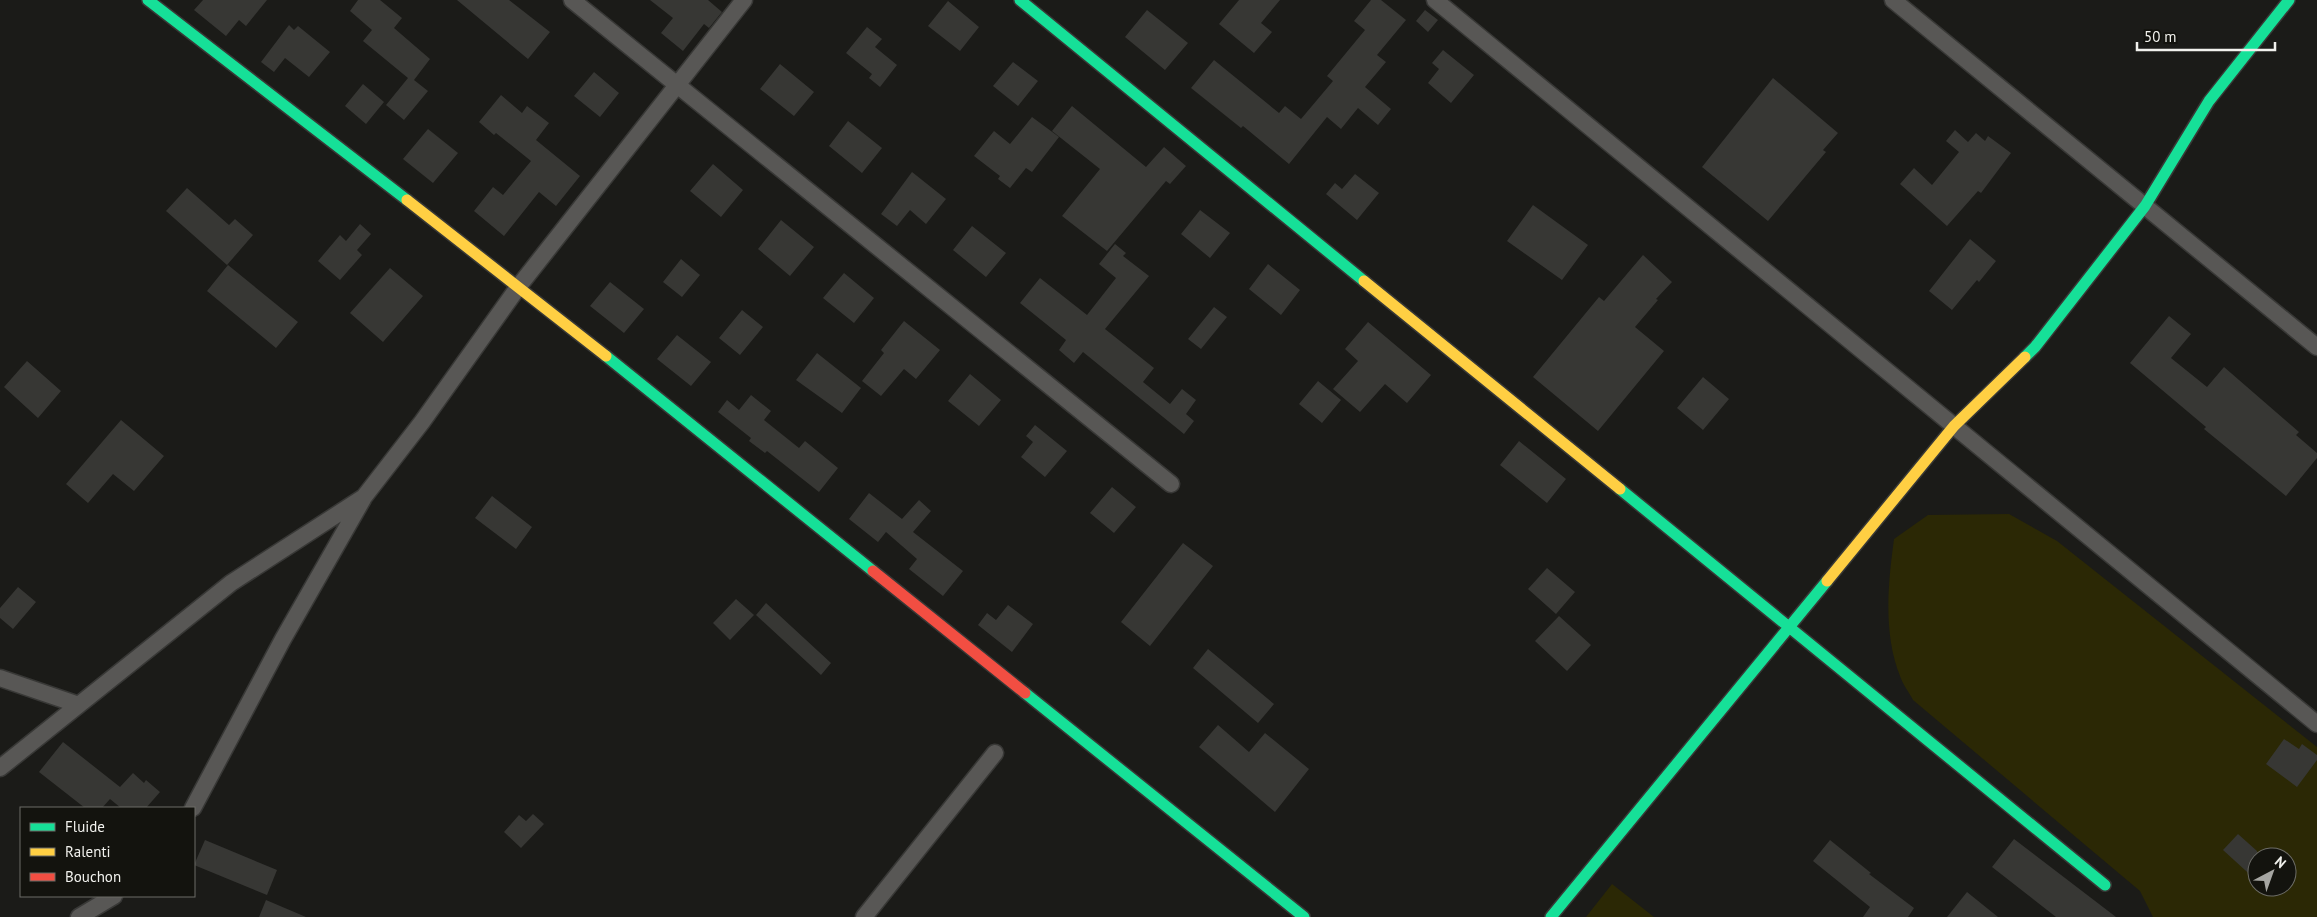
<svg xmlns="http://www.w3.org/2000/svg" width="2317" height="917" font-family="'PT Sans',sans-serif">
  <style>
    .green { fill: #2b2805; fill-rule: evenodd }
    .building { fill: #373734 }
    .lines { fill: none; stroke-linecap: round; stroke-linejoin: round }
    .street-casing { stroke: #383836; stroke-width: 19 }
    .fast-casing { stroke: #383836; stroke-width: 14 }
    .slow-casing { stroke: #383836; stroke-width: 14 }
    .jam-casing { stroke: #383836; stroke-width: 14 }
    .street { stroke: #585755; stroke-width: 16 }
    .fast { stroke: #16e098; stroke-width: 11 }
    .slow { stroke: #ffcf43; stroke-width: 11 }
    .jam { stroke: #f24e42; stroke-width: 11 }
  </style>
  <rect width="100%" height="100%" fill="#1b1b18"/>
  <path class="green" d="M 2009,514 L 2057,541 L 2317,747 L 2317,917 L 2153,917 L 2140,891 L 1913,700 C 1909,692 1903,685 1900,676 C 1883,633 1888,584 1894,539 L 1928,515 ZM 2257,857 L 2287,857 L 2287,887 L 2257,887 Z
    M 1612,884 L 1654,917 L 1586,917 Z"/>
  <path class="building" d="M 203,0 L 267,0 L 246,26 L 239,20 L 226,36 L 194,10 Z
    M 358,0 L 380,0 L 402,18 L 394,28 L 430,59 L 414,80 L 428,91 L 404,120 L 386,105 L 408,78 L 363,41 L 372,30 L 350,11 Z
    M 457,0 L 509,0 L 550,32 L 528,59 Z
    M 650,0 L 708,0 L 722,12 L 709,28 L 704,24 L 683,51 L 661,33 L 673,18 Z
    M 1239,0 L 1280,0 L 1261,23 L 1272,32 L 1254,53 L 1219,24 Z
    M 1371,0 L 1381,0 L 1406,20 L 1377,55 L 1386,62 L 1365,87 L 1391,109 L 1378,125 L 1358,108 L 1341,129 L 1327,117 L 1289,164 L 1243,126 L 1241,128 L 1191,88 L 1214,60 L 1279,113 L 1285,106 L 1301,119 L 1333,81 L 1327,76 L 1365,30 L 1354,21 Z
    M 948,1 L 979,27 L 960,51 L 928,26 Z
    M 1147,10 L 1188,43 L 1165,70 L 1125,37 Z
    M 1425,10 L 1438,20 L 1428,32 L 1416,21 Z
    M 289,25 L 294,30 L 298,26 L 330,52 L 309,77 L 285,58 L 274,72 L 261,62 Z
    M 867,27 L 882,39 L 875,47 L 897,65 L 880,87 L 869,78 L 872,74 L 846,53 Z
    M 1443,50 L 1474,75 L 1451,103 L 1428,83 L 1439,69 L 1432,63 Z
    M 1013,62 L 1038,81 L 1018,106 L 993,86 Z
    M 780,64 L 814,92 L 794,116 L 760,89 Z
    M 594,72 L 619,93 L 600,117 L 574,96 Z
    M 1773,78 L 1838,133 L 1823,150 L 1826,152 L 1768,221 L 1702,167 Z
    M 363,84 L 384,102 L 366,124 L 345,106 Z
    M 501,95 L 522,113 L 527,106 L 549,123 L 536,140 L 580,176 L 556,206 L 539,192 L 504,236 L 474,211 L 493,187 L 503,195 L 531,161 L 496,133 L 494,135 L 479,122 Z
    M 1072,106 L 1146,167 L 1164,147 L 1186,166 L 1170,184 L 1166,181 L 1107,251 L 1062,216 L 1100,169 L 1052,131 Z
    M 1032,117 L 1059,137 L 1032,172 L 1026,168 L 1010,188 L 998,179 L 1000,176 L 974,156 L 994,131 L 1010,144 Z
    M 848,121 L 882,148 L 862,173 L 829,146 Z
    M 428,129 L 458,153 L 433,183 L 403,159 Z
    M 1955,130 L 1968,142 L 1976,133 L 1985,141 L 1988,136 L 2011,153 L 1981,193 L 1978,191 L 1947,226 L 1900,184 L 1914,168 L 1932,185 L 1959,152 L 1946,141 Z
    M 713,164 L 743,190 L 721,217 L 690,191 Z
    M 912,172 L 946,199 L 926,224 L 910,210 L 897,226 L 881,214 Z
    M 1355,174 L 1379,193 L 1357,220 L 1326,194 L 1335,183 L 1342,189 Z
    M 187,188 L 229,225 L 235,219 L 253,235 L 227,265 L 166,211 Z
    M 1533,205 L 1588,245 L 1562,280 L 1507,241 Z
    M 1200,210 L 1230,233 L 1210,258 L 1181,234 Z
    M 781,220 L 814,247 L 790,276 L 758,249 Z
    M 360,224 L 371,234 L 357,250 L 362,255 L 340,280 L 318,261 L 340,235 L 346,241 Z
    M 972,226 L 1006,253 L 986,277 L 953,250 Z
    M 1970,239 L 1996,261 L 1979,282 L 1977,280 L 1952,310 L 1929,291 Z
    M 1115,244 L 1126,253 L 1123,256 L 1149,276 L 1105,329 L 1154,368 L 1143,382 L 1170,404 L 1182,389 L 1196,400 L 1186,414 L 1194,421 L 1184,434 L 1083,352 L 1074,363 L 1059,350 L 1066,340 L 1020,303 L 1040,278 L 1087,315 L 1116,278 L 1099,264 Z
    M 1643,255 L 1672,282 L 1656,299 L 1658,300 L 1635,327 L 1664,351 L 1598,431 L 1533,377 L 1599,297 L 1604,301 Z
    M 681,259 L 700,275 L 682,297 L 663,282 Z
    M 1268,264 L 1300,290 L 1281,315 L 1249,289 Z
    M 228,265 L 298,322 L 276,348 L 207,291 Z
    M 390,268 L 423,296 L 383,342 L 350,313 Z
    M 844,273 L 874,298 L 854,323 L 823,298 Z
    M 610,282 L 644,309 L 624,333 L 590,306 Z
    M 1214,307 L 1227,317 L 1201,349 L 1188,339 Z
    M 742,310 L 763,327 L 740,355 L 719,338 Z
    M 2169,316 L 2191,334 L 2171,358 L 2207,387 L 2224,367 L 2299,432 L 2296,435 L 2317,453 L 2317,458 L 2286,496 L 2204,429 L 2206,427 L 2130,363 Z
    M 904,321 L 940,350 L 916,379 L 904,369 L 881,396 L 862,381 L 884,353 L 881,350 Z
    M 1368,322 L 1431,375 L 1407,403 L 1385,384 L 1360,412 L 1333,389 L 1358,361 L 1345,349 Z
    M 677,335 L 711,362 L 691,386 L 657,359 Z
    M 817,353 L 861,388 L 842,413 L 796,380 Z
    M 27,361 L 61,391 L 38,418 L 4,387 Z
    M 970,374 L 1001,400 L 979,426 L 948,401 Z
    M 1703,377 L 1729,399 L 1703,430 L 1677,408 Z
    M 1318,381 L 1341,400 L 1322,423 L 1299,404 Z
    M 751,395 L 771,411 L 764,420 L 799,448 L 805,441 L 838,468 L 819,492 L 767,451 L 765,453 L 749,441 L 751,438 L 718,412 L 727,400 L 739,410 Z
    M 121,420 L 164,456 L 134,491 L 113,474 L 88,503 L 66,484 Z
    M 1035,425 L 1067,451 L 1045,477 L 1021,457 L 1033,442 L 1026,436 Z
    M 1519,441 L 1566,479 L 1547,503 L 1500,465 Z
    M 1112,487 L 1136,507 L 1114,533 L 1090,513 Z
    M 869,493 L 902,519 L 919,500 L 931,511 L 913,532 L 963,571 L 943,596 L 909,569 L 917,559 L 886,532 L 878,542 L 849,519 Z
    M 492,496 L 532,527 L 516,549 L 475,518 Z
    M 1183,543 L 1213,566 L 1150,646 L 1121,622 Z
    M 1547,568 L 1575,592 L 1556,614 L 1528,589 Z
    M 18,587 L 36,602 L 13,629 L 0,618 L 0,608 Z
    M 736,599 L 754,615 L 730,640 L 713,623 Z
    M 766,603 L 831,663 L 821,675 L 756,615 Z
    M 1008,605 L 1033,624 L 1012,652 L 978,625 L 987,613 L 996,620 Z
    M 1559,616 L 1591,645 L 1567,671 L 1535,641 Z
    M 1208,649 L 1274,704 L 1258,723 L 1193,668 Z
    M 1218,725 L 1249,752 L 1265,733 L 1309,769 L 1275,812 L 1199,747 Z
    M 2284,739 L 2299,749 L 2302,744 L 2317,755 L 2317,760 L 2297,787 L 2266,764 Z
    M 63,742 L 120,787 L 133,773 L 144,783 L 146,780 L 160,792 L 146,808 L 121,808 L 110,799 L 102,808 L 85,808 L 39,772 Z
    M 533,814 L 544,824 L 521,848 L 504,832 L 519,815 L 526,821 Z
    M 2238,834 L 2257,851 L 2257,881 L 2223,850 Z
    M 2014,839 L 2116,917 L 2056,917 L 1992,867 Z
    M 205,840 L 277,870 L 267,895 L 194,865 Z
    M 1830,840 L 1871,873 L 1869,874 L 1914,908 L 1908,917 L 1863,917 L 1870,907 L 1813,861 Z
    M 1967,892 L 1998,917 L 1947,917 Z
    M 266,900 L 306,917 L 259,917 Z"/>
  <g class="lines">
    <g class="street-casing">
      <path id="street" d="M 572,0 L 1171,484
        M 1435,0 L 2317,724
        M 1893,0 L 2317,347
        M 0,678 L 79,705
        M 0,768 L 231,583 L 364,497 L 422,422 L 519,286 L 744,0
        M 193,808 L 283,639 L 363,499
        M 79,917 L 114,896
        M 864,917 L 995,753"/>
    </g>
    <g class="fast-casing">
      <path id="fast" d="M 148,0 L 407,200
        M 1020,0 L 1364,281
        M 606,356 L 873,571
        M 2025,357 L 2035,347 L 2145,206 L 2209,101 L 2289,0
        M 1620,489 L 2105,885
        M 1025,693 L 1304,917
        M 1551,917 L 1827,581"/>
    </g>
    <g class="slow-casing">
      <path id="slow" d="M 407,200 L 606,356
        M 1364,281 L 1620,489
        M 1827,581 L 1954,426 L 2025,357"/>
    </g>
    <g class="jam-casing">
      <path id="jam" d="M 873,571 L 1025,693"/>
    </g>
    <use href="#street" class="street"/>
    <use href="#fast" class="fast"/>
    <use href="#slow" class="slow"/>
    <use href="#jam" class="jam"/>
  </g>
  <rect x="20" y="807" width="175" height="90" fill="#13130e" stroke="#6c6c67"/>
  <rect x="30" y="823" width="25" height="8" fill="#16e098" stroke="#6c6c67"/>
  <text x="65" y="832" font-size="15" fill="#f1f1ed">Fluide</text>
  <rect x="30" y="848" width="25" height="8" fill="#ffcf43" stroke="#6c6c67"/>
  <text x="65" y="857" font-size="15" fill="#f1f1ed">Ralenti</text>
  <rect x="30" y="873" width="25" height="8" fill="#f24e42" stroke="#6c6c67"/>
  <text x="65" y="882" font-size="15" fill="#f1f1ed">Bouchon</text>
  <g transform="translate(2272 872) rotate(41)"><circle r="24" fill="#13130e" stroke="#6c6c67"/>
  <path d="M0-4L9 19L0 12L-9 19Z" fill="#a6a6a2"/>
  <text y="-8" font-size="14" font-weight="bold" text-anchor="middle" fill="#f1f1ed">N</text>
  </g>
  <path d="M2137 42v8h138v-8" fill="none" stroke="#f1f1ed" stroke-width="2.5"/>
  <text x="2144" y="42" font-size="15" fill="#f1f1ed" stroke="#13130e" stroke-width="4" paint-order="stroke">50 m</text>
</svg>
